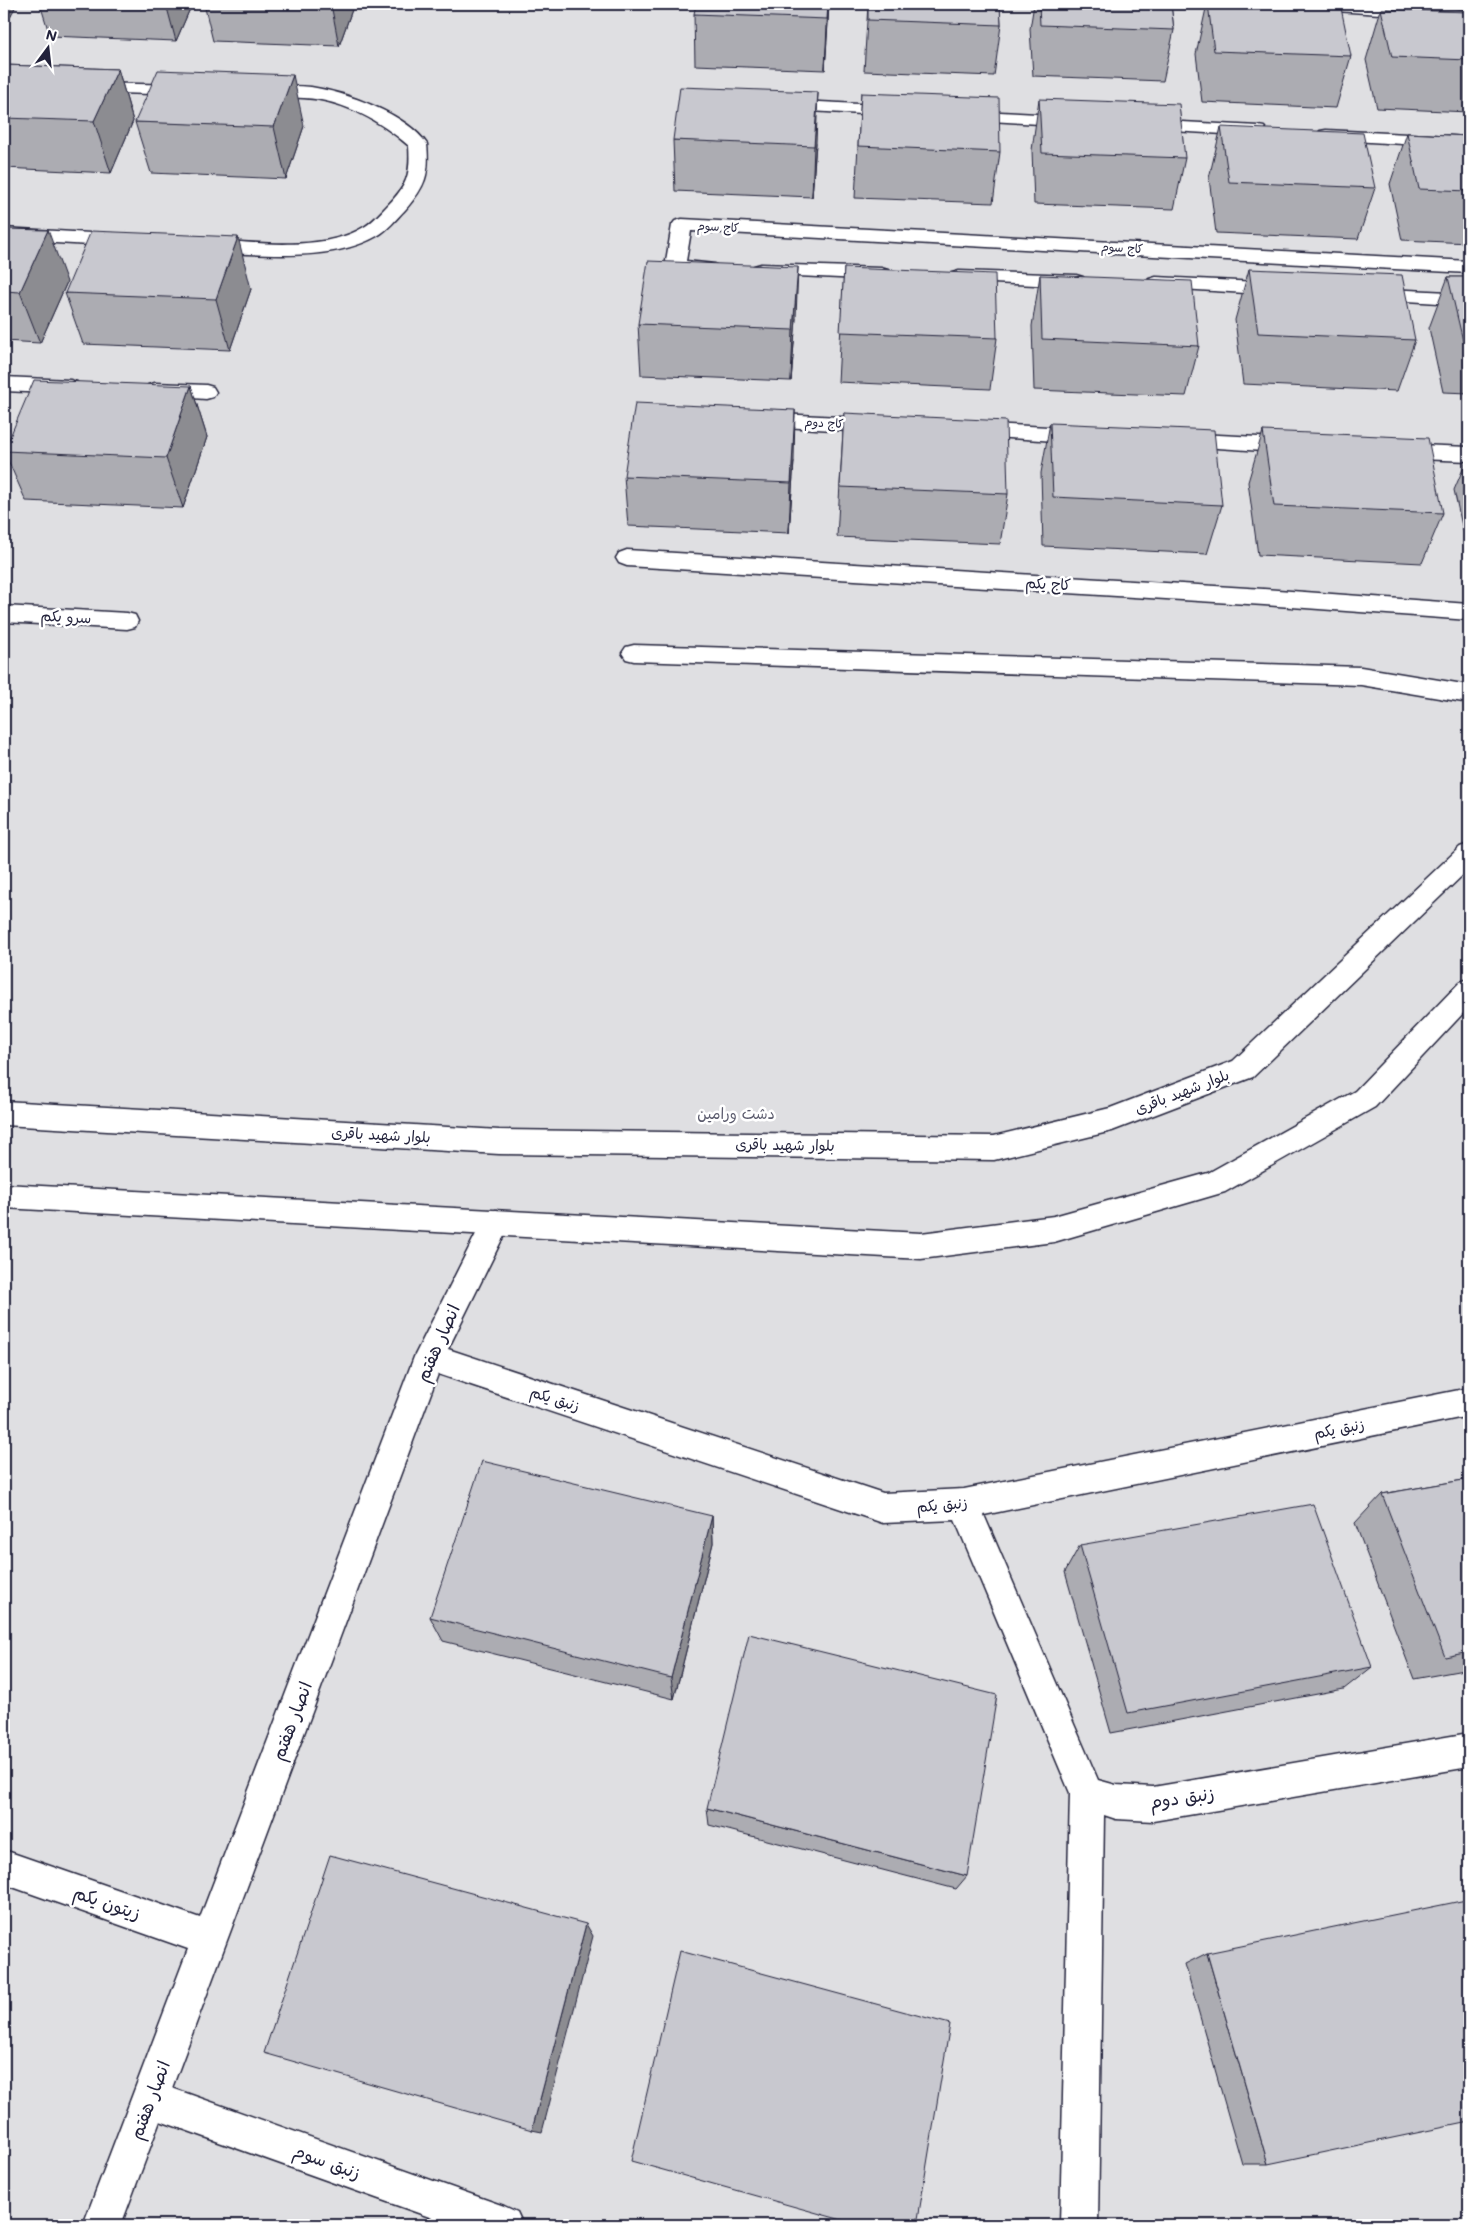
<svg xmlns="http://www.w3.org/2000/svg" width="1473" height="2229" font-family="Mali,'Playpen Sans Arabic',sans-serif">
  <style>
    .green { fill: #dfdfe2; stroke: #80808e }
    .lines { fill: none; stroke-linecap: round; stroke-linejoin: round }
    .street-casing { stroke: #22223b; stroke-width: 3 }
    .secondary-casing { stroke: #22223b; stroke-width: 3 }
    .street { fill: #fff; fill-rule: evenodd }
    .secondary { fill: #fff; fill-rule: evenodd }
    .wall { fill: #acacb2; stroke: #22223b }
    .shaded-wall { fill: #8c8c91; stroke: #22223b }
    .building { fill: #c8c8cf; stroke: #22223b }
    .labels { text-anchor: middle; stroke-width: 5; stroke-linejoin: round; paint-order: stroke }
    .far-street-label { font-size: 12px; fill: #22223b; stroke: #fff }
    .street-label { font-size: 15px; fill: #22223b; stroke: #fff }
    .park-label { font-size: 15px; fill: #5b5b6d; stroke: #fff }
    .near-street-label { font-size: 18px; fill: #22223b; stroke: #fff }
  </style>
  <rect width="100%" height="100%" fill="#fff"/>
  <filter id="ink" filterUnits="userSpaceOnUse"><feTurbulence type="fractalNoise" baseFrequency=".02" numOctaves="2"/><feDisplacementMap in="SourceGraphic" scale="10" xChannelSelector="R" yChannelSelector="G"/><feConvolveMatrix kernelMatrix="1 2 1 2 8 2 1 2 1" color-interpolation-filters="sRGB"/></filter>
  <g filter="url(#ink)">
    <path class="green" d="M 4,4 L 1469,4 L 1469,2225 L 4,2225 Z"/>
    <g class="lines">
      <g class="street-casing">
        <path id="street" d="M 87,83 L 187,85 L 193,86 L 196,90 L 193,94 L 187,95 L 81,92 L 78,88 L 81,84 Z
          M 260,87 C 277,87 294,85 311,87 C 345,92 407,114 427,144 C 430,175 425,187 405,210 C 396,219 388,230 377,236 C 340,257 290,256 249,254 C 231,253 212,253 195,249 L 192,245 L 195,241 L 202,239 C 249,242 322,253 364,227 C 373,222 379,214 386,207 C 407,186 411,175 409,146 C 380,121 343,100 304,98 C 288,96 270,100 254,96 L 251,92 L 254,88 Z
          M 782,100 L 896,106 L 902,107 L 905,111 L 902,115 L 896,116 L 776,109 L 773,105 L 776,101 Z
          M 962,110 L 1073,116 L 1079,117 L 1082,121 L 1079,125 L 1073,126 L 956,119 L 953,115 L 956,111 Z
          M 1144,120 L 1258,126 L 1264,127 L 1267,131 L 1264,135 L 1258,136 L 1138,129 L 1135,125 L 1138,121 Z
          M 1326,130 L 1469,137 L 1469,148 L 1320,139 L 1317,135 L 1320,131 Z
          M 682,219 L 1469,261 L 1469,273 L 691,231 L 686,261 L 715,264 L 718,268 L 715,272 C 701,276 682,275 668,271 L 665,267 L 672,225 L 675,221 Z
          M 4,228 L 125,235 L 132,237 L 135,241 L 132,245 L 125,247 L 4,240 Z
          M 761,264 L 881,268 L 888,270 L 891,274 L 888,278 L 881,280 L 754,274 L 751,270 L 754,266 Z
          M 959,271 L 1076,275 L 1083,277 L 1086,281 L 1083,285 L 1076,287 L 952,281 L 949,277 L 952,273 Z
          M 1156,277 L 1280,283 L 1287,285 L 1290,289 L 1287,293 L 1280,295 L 1149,287 L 1146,283 L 1149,279 Z
          M 1368,288 L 1469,293 L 1469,305 L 1361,298 L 1358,294 L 1361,290 Z
          M 4,377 L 70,380 L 77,382 L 80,387 L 77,392 L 70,394 L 4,391 Z
          M 155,383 L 206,385 L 213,387 L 216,392 L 213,397 L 206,399 L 148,395 L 145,390 L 148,385 Z
          M 759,413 L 881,419 L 888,421 L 892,426 L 888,431 L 881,433 L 752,425 L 749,420 L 752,415 Z
          M 969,423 L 1086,429 L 1093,431 L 1097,436 L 1093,441 L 1086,443 L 962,435 L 958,430 L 962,425 Z
          M 1179,433 L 1295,439 L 1302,441 L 1306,446 L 1302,451 L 1295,453 L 1172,445 L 1168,440 L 1172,435 Z
          M 1393,444 L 1469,447 L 1469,461 L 1393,458 L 1385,456 L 1382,451 L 1385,446 Z
          M 627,550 L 1264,589 L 1469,604 L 1469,620 L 1264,605 L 627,566 L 619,563 L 616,558 L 619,553 Z
          M 4,606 L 127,613 L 135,615 L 138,621 L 135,627 L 127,629 L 4,622 Z
          M 634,645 L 1361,667 L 1469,685 L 1469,703 L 1361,685 L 634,661 L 626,659 L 622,653 L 626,647 Z
          M 496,1210 L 506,1214 L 510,1223 L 448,1349 L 883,1493 L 964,1489 L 1469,1388 L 1469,1416 L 984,1515 L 1098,1780 L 1116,1785 L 1153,1787 L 1469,1733 L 1469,1767 L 1153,1821 L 1116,1819 L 1104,1815 L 1098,2225 L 1060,2225 L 1070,1793 L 955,1520 L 883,1523 L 438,1374 L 172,2088 L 504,2206 L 517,2212 L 523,2225 L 452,2225 L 160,2121 L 121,2225 L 83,2225 L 188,1949 L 4,1884 L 4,1850 L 200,1918 L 414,1357 L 486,1214 Z"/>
      </g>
      <g class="secondary-casing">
        <path id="secondary" d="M 1297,4 L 1378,4 L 1469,10 L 1469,20 L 1306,9 L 1300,8 Z
          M 1469,844 L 1469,869 L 1253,1077 L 1112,1131 L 994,1160 L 499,1154 L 4,1125 L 4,1101 L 499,1130 L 994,1136 L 1110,1108 L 1233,1061 L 1460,847 Z
          M 1469,979 L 1469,1007 L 1375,1107 L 1225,1192 L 1054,1242 L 921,1259 L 4,1208 L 4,1184 L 921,1233 L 1054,1216 L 1208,1173 L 1355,1091 L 1460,982 Z"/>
      </g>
      <use href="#street" class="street"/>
      <use href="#secondary" class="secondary"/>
    </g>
    <path class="wall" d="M 40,4 L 192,4 L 176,41 L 50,36 Z
      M 204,4 L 354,4 L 339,46 L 213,41 Z
      M 829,4 L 825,70 L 695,65 L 694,14 Z
      M 868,4 L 1000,4 L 1001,25 L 994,76 L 864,71 Z
      M 1034,4 L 1171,4 L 1174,30 L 1163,81 L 1033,76 L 1030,29 Z
      M 1207,4 L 1351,56 L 1336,108 L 1202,102 L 1196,54 Z
      M 1381,9 L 1469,12 L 1469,112 L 1377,108 L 1366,60 Z
      M 4,65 L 118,69 L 133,121 L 111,173 L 4,168 Z
      M 861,93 L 1000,152 L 993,203 L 855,198 Z
      M 1039,99 L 1185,158 L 1174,209 L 1034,204 L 1032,150 Z
      M 135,122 L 304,126 L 286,179 L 151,173 Z
      M 1221,127 L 1375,188 L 1358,239 L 1216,233 L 1209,178 Z
      M 1407,133 L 1469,136 L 1469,243 L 1402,240 L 1390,184 Z
      M 673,140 L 816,143 L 812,197 L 675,191 Z
      M 4,229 L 67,282 L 40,343 L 4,341 Z
      M 844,268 L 997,338 L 990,389 L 838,382 Z
      M 1249,269 L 1415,340 L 1397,391 L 1243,384 L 1235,320 Z
      M 1040,275 L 1199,346 L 1186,396 L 1034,390 L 1032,326 Z
      M 1448,277 L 1469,277 L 1469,393 L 1443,392 L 1429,328 Z
      M 251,289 L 230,350 L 83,344 L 65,293 Z
      M 796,318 L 791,381 L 641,375 L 638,324 Z
      M 191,386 L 207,437 L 183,508 L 26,501 L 4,451 Z
      M 844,413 L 1008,494 L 1000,544 L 837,537 Z
      M 1050,423 L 1222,505 L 1207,554 L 1043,546 L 1041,473 Z
      M 1263,431 L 1443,513 L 1422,563 L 1258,555 L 1248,482 Z
      M 1469,455 L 1469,557 L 1454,490 Z
      M 794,461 L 789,533 L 628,526 L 624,476 Z
      M 1469,1479 L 1469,1669 L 1414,1679 L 1355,1523 L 1382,1494 Z
      M 712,1516 L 713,1543 L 674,1699 L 443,1641 L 430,1617 Z
      M 1080,1545 L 1372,1667 L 1344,1689 L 1111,1733 L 1065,1572 Z
      M 707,1808 L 967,1876 L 956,1889 L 709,1825 Z
      M 1207,1953 L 1268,2164 L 1242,2164 L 1185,1964 Z"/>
    <path class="shaded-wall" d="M 4,4 L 17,4 L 4,28 Z
      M 166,4 L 192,4 L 176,41 Z
      M 331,4 L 354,4 L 339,46 Z
      M 828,4 L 829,4 L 828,23 L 825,70 Z
      M 118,69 L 133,121 L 111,173 L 94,121 Z
      M 293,75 L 304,126 L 286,179 L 274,127 Z
      M 818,92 L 816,143 L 812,197 L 814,146 Z
      M 48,230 L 67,282 L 40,343 L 20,292 Z
      M 238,237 L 251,289 L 230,350 L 216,299 Z
      M 798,267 L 796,318 L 791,381 L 793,330 Z
      M 191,386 L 207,437 L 183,508 L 166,458 Z
      M 795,410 L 794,461 L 789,533 L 791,483 Z
      M 4,417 L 9,429 L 4,442 Z
      M 712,1516 L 713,1543 L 674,1699 L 671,1678 Z
      M 586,1924 L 593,1936 L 542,2132 L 532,2130 Z"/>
    <path class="building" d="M 696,4 L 828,4 L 827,19 L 694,14 Z
      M 868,4 L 1000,4 L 1001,25 L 868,20 Z
      M 1039,4 L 1171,4 L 1174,30 L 1040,25 Z
      M 1208,4 L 1341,8 L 1351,56 L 1214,51 Z
      M 1381,9 L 1469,12 L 1469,60 L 1392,57 Z
      M 4,65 L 118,69 L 94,121 L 4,118 Z
      M 158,70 L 293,75 L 274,127 L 135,122 Z
      M 680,87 L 818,92 L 814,146 L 673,140 Z
      M 861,93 L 999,98 L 1000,152 L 858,146 Z
      M 1039,99 L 1179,104 L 1185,158 L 1042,153 Z
      M 1221,127 L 1363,133 L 1375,188 L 1229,182 Z
      M 1407,133 L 1469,136 L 1469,191 L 1419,189 Z
      M 4,229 L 48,230 L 20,292 L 4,291 Z
      M 91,231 L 238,237 L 216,299 L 65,293 Z
      M 648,261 L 798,267 L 793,330 L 638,324 Z
      M 844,268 L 995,274 L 997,338 L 840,332 Z
      M 1249,269 L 1402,275 L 1415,340 L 1258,333 Z
      M 1040,275 L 1192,281 L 1199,346 L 1042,339 Z
      M 1448,277 L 1469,277 L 1469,341 L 1463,341 Z
      M 34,380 L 191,386 L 166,458 L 4,451 Z
      M 635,403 L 795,410 L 791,483 L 624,476 Z
      M 844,413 L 1006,421 L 1008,494 L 840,487 Z
      M 1050,423 L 1214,430 L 1222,505 L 1053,497 Z
      M 1263,431 L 1428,438 L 1443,513 L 1274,506 Z
      M 482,1461 L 712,1516 L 671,1678 L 430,1617 Z
      M 1469,1479 L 1469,1652 L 1445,1657 L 1382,1494 Z
      M 1313,1504 L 1372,1667 L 1128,1713 L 1080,1545 Z
      M 749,1634 L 997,1695 L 967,1876 L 707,1808 Z
      M 330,1855 L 586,1924 L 532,2130 L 264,2053 Z
      M 1466,1900 L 1469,1910 L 1469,2122 L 1268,2164 L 1207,1953 Z
      M 680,1951 L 950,2024 L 917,2225 L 860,2225 L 631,2161 Z"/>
  </g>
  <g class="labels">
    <g class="far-street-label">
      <text transform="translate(718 227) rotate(3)" y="4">کاج سوم</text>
      <text transform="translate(1122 248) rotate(3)" y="4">کاج سوم</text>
      <text transform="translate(824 423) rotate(3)" y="4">کاج دوم</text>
    </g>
    <g class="street-label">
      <text transform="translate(1048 584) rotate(3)" y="5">کاج یکم</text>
      <text transform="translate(66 617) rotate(3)" y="5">سرو یکم</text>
      <text transform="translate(1182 1092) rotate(-21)" y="5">بلوار شهید باقری</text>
      <text transform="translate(381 1135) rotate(3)" y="5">بلوار شهید باقری</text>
      <text transform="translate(785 1145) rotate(1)" y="5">بلوار شهید باقری</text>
      <text transform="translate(555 1399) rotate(18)" y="5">زنبق یکم</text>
      <text transform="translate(1339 1429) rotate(-11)" y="5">زنبق یکم</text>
      <text transform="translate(942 1505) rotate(-5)" y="5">زنبق یکم</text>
    </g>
    <g class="park-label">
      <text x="736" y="1119">دشت ورامین</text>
    </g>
    <g class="near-street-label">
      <text transform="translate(438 1343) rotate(-66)" y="6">انصار هفتم</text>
      <text transform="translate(292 1721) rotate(-69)" y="6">انصار هفتم</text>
      <text transform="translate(1182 1798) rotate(-8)" y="6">زنبق دوم</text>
      <text transform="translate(107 1903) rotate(19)" y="6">زیتون یکم</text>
      <text transform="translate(150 2100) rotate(-69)" y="6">انصار هفتم</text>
      <text transform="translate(327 2162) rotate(20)" y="6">زنبق سوم</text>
    </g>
  </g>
  <rect width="1473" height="2229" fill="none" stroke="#fff" stroke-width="20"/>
  <rect x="10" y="10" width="1453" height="2209" fill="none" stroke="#22223b" stroke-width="2" filter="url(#ink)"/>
  <g transform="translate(48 48) rotate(15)" stroke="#ffffff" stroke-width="4" paint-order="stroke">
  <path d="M0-4L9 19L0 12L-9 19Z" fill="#22223b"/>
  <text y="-8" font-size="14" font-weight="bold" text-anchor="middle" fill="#22223b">N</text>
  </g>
</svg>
